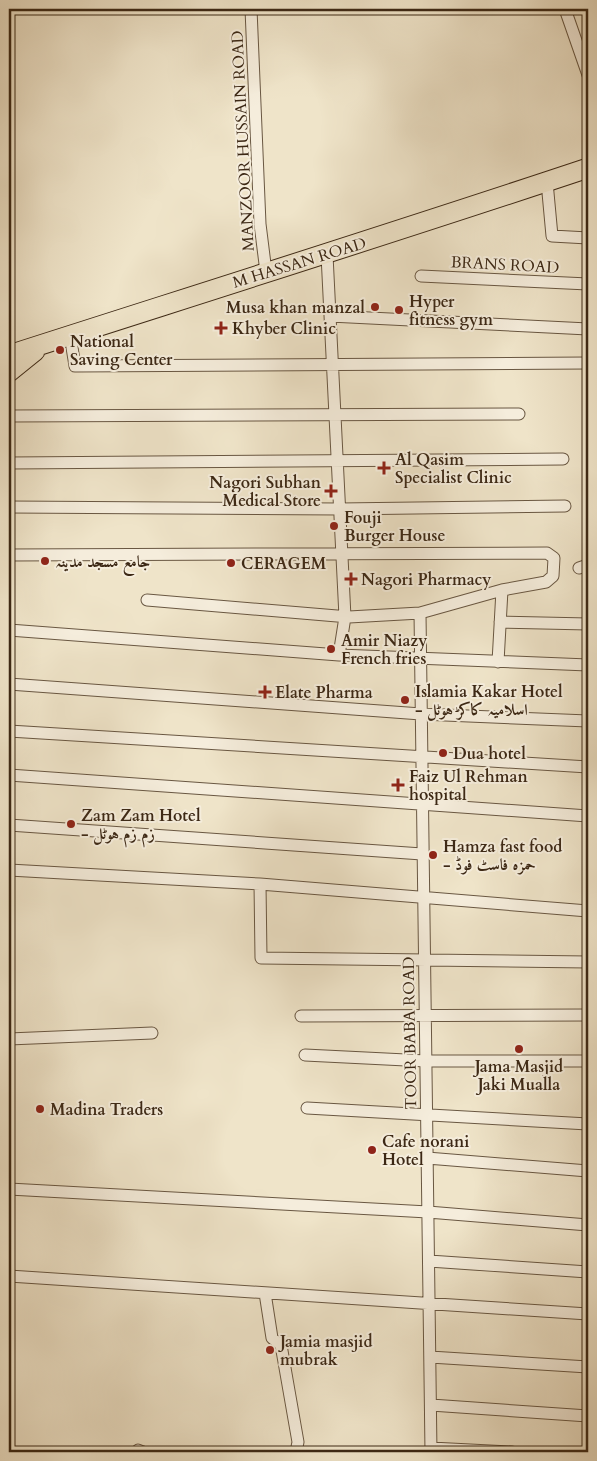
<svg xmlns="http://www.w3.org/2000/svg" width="597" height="1461" font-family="Cardo,Amiri,serif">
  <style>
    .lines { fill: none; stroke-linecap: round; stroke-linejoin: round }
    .minor-casing { stroke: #695742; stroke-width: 13 }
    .primary-casing { stroke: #3c2815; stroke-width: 21 }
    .minor { stroke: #f5eddc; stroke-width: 11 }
    .primary { stroke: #efe4c9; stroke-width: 19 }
    .poi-dot { fill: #8f2418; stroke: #f5eddc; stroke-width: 2 }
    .labels { text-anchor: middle; stroke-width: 4; stroke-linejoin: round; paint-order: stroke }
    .street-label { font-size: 16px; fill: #3c2815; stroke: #f5eddc }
    .poi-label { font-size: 16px; font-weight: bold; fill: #3c2815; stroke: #f5eddc; text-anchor: start }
  </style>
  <rect width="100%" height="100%" fill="#efe4c9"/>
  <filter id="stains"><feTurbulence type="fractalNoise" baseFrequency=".004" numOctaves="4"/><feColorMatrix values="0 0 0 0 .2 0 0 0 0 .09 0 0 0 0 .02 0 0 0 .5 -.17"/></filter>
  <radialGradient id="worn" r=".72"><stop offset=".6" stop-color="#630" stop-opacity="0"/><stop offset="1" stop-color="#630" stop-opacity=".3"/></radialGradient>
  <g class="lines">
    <g class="minor-casing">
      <path id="minor" d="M 251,9 L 260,224 L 266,272
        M 565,9 L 588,75
        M 547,182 L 552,236 L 588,238
        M 327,255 L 345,617 L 339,655
        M 421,276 L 588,284
        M 330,316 L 588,329
        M 70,335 L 75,366 L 588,363
        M 9,416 L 519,414
        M 9,463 L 563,459
        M 9,507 L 340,509 L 565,506
        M 9,555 L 547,553 L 554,558 L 553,576 L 546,582 L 502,590 L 420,613 L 349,617 L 147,600
        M 579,568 L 588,565
        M 420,613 L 431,1452
        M 500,622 L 588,624
        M 9,630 L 339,655 L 588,665
        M 498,662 L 502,590
        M 9,684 L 421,714 L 588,721
        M 9,731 L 588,767
        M 9,775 L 588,816
        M 9,825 L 422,854
        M 9,870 L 260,884 L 588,911
        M 260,884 L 261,958 L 588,962
        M 301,1016 L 588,1015
        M 9,1039 L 152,1033
        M 305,1055 L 426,1061 L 588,1061
        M 307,1108 L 588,1124
        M 427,1158 L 588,1171
        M 9,1189 L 428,1212 L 588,1225
        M 429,1261 L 588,1272
        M 9,1276 L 588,1314
        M 265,1293 L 272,1338 L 281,1345 L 298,1442 L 296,1452
        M 430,1357 L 588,1367
        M 431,1405 L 588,1416
        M 431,1448 L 512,1452
        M 138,1450 L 143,1452"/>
    </g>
    <g class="primary-casing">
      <path id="primary" d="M 9,355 C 202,293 396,232 588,168
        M 9,372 L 35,351"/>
    </g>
    <use href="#minor" class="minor"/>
    <use href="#primary" class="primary"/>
  </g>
  <g class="poi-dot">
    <circle cx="375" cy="307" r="5"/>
    <circle cx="399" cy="310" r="5"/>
    <path d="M218.5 320.5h5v5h5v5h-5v5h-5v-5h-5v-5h5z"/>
    <circle cx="60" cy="350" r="5"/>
    <path d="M381.5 460.5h5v5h5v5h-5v5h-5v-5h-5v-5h5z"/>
    <path d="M328.5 483.5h5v5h5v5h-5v5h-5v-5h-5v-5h5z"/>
    <circle cx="334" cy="526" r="5"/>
    <circle cx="45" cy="561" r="5"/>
    <circle cx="231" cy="563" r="5"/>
    <path d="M348.5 571.5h5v5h5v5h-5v5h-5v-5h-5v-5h5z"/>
    <circle cx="331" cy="649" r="5"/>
    <path d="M262.5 684.5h5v5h5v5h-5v5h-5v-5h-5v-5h5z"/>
    <circle cx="405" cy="700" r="5"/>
    <circle cx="443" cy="753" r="5"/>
    <path d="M395.5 777.5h5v5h5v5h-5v5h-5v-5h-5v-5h5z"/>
    <circle cx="71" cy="824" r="5"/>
    <circle cx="433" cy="855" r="5"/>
    <circle cx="519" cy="1049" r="5"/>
    <circle cx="40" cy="1109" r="5"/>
    <circle cx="372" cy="1150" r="5"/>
    <circle cx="270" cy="1350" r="5"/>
  </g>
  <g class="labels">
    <g class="street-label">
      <text transform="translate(242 141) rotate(-93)" y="6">MANZOOR HUSSAIN ROAD</text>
      <text transform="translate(299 262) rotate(-17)" y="6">M HASSAN ROAD</text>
      <text transform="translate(505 264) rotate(3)" y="6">BRANS ROAD</text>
      <text transform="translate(409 1033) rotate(-91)" y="6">TOOR BABA ROAD</text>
    </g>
    <g class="poi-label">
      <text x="409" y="307">Hyper<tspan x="409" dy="18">fitness gym</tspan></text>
      <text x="365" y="313" text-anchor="end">Musa khan manzal</text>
      <text x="232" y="334">Khyber Clinic</text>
      <text x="70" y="347">National<tspan x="70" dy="18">Saving Center</tspan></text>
      <text x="395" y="465">Al Qasim<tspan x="395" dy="18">Specialist Clinic</tspan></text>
      <text x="321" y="488" text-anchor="end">Nagori Subhan<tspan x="321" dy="18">Medical Store</tspan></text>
      <text x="344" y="523">Fouji<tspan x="344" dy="18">Burger House</tspan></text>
      <text x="55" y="567">جامع مسجد مدینہ</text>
      <text x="241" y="569">CERAGEM</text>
      <text x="361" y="585">Nagori Pharmacy</text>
      <text x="341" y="646">Amir Niazy<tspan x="341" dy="18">French fries</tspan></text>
      <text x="415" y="697">Islamia Kakar Hotel<tspan x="415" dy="18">- اسلامیہ کاکڑ ہوٹل</tspan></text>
      <text x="275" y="698">Elate Pharma</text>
      <text x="453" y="759">Dua hotel</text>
      <text x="409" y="782">Faiz Ul Rehman<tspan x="409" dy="18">hospital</tspan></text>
      <text x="81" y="821">Zam Zam Hotel<tspan x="81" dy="18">- زم زم ہوٹل</tspan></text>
      <text x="443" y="852">Hamza fast food<tspan x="443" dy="18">- حمزہ فاسٹ فوڈ</tspan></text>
      <text x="519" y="1072" text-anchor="middle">Jama Masjid<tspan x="519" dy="18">Jaki Mualla</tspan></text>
      <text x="50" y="1115">Madina Traders</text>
      <text x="382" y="1147">Cafe norani<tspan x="382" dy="18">Hotel</tspan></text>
      <text x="280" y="1347">Jamia masjid<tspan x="280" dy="18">mubrak</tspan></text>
    </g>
  </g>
  <rect width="597" height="1461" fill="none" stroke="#efe4c9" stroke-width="30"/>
  <rect x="10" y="10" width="577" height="1441" fill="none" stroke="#3c2815" stroke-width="2.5"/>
  <rect x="15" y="15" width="567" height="1431" fill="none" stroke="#3c2815"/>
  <rect width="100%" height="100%" filter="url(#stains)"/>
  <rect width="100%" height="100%" fill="url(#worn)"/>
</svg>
